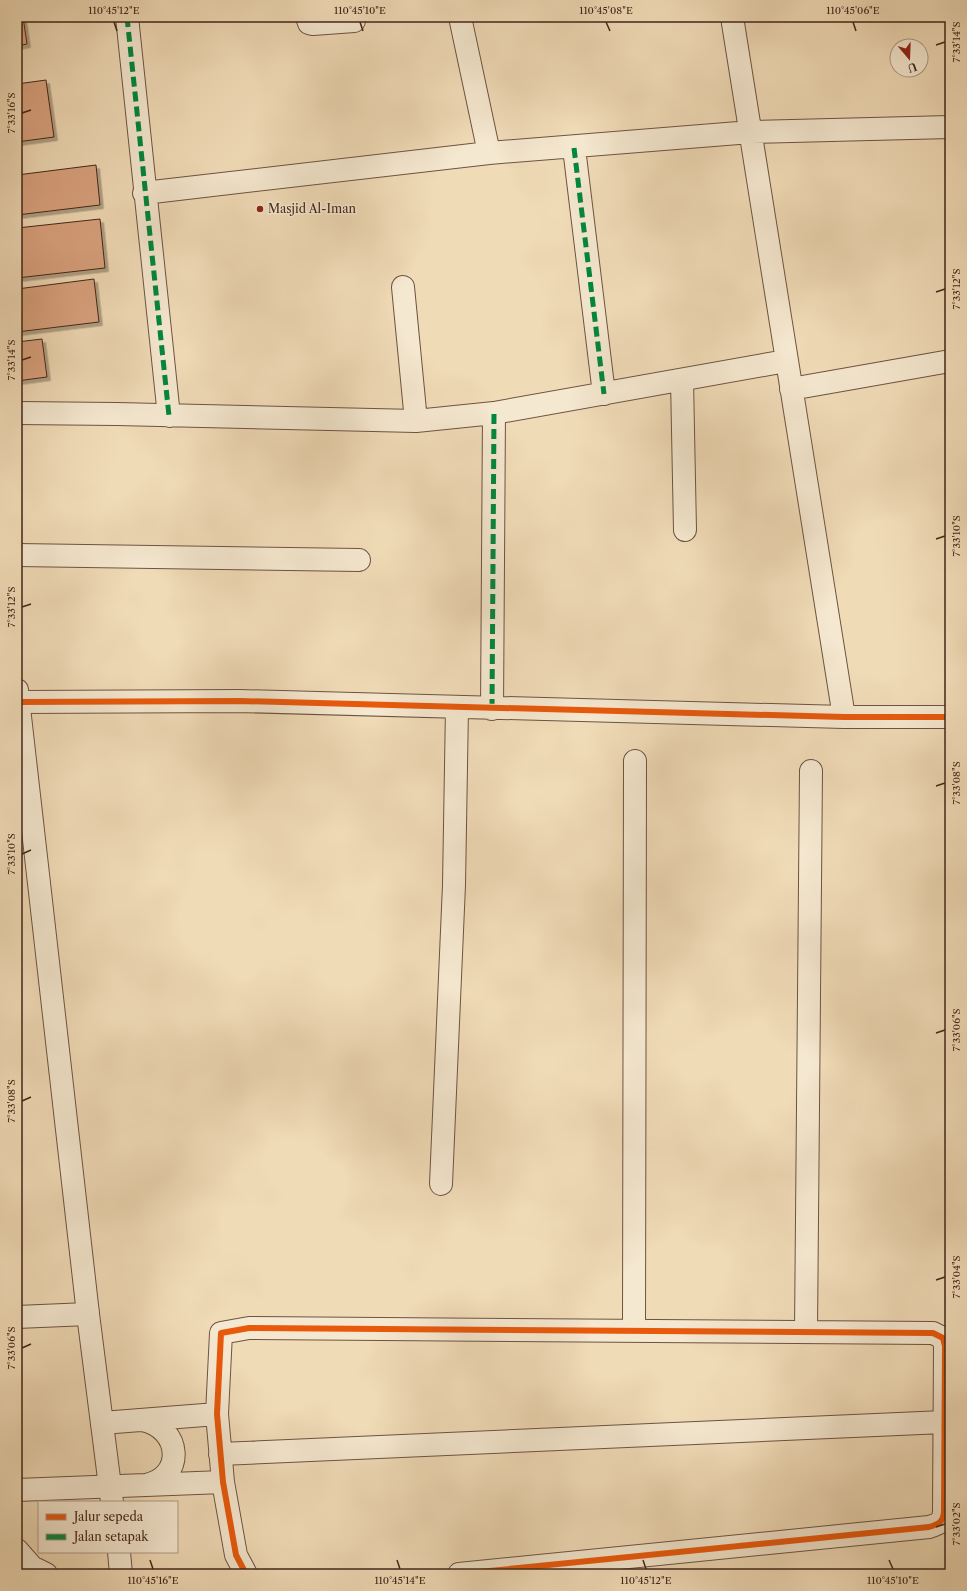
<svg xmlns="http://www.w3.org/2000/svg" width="967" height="1591" font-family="'Libre Caslon Text',serif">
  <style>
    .building { fill: #daa380; stroke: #422619; filter: url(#shadow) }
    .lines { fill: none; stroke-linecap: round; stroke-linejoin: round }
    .minor-casing { stroke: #6e5340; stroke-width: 24 }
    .tertiary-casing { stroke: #6e5340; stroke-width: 24 }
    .minor { stroke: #f5e8d0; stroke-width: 22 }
    .tertiary { stroke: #f5e8d0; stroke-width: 22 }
    .quiet { stroke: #00873e; stroke-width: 5; stroke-dasharray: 10 5; stroke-linecap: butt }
    .cycleway-casing { stroke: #f5e8d0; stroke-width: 8 }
    .cycleway { stroke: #e8590c; stroke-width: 6 }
    .ticks { fill: none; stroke: #422619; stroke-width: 1.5 }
    .poi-dot { fill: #8f2418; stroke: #f5e8d0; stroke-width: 1.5 }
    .labels { text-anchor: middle; stroke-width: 3; stroke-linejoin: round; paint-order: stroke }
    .poi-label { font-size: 12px; fill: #422619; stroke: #f5e8d0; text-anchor: start }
    .neatline { fill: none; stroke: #422619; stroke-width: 1.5 }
    .ticks-label { font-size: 10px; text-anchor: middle; fill: #422619 }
  </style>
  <defs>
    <filter id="shadow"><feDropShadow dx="3.5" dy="3.5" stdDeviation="0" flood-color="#0004"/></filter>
  </defs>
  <rect width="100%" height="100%" fill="#f0dbb7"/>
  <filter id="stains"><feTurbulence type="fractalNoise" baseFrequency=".005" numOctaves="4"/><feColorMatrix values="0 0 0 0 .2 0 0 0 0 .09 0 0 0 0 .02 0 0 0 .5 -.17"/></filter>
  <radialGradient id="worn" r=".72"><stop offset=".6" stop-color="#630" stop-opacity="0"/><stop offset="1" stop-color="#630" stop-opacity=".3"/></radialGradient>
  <path class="building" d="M 17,17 L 23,17 L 27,44 L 17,46 Z
    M 46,80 L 54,137 L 17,142 L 17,84 Z
    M 96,165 L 100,205 L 17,215 L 17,175 Z
    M 100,219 L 105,268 L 17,278 L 17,228 Z
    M 94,279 L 99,322 L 17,332 L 17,289 Z
    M 42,339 L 47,377 L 17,381 L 17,342 Z"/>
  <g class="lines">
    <g class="minor-casing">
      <path id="minor" d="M 127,17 L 169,416
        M 307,17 L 309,23 L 313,24 L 354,21
        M 460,17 L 489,153
        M 732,17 L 844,717
        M 574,148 L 604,394
        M 144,193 L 489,153 L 751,132 L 950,127
        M 403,287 L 416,421
        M 682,380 L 685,530
        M 791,389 L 950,361
        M 17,413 L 117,414 L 416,421 L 494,413 L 786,361
        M 17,555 L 359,560
        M 18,702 L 240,701 L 844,717 L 950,717
        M 492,709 L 494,413
        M 441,1184 L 454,885 L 457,707
        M 17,1317 L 88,1314
        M 634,1330 L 635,761
        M 806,1331 L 811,771
        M 142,1420 C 182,1428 185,1477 146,1485
        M 102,1423 L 217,1414
        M 220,1454 L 944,1422
        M 17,1490 L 223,1482
        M 17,1550 L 32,1567 L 46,1574
        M 246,1574 L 236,1555 L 223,1482 L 217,1414 L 221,1333 L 249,1328 L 933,1333 L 943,1338 L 945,1346 L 944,1512 C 943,1522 939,1524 929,1527 L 459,1574"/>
    </g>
    <g class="tertiary-casing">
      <path id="tertiary" d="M 17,690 L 88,1314 L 112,1502
        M 119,1552 L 121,1574"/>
    </g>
    <use href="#minor" class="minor"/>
    <use href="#tertiary" class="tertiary"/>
    <path class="quiet" d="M 127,17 L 169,416
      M 574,148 L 604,394
      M 492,709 L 494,413"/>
    <g class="cycleway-casing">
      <path id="cycleway" d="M 18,702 L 240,701 L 844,717 L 950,717
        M 246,1574 L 236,1555 L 223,1482 L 217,1414 L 221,1333 L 249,1328 L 933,1333 L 943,1338 L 945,1346 L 944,1512 C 943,1522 939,1524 929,1527 L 459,1574"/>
    </g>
    <use href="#cycleway" class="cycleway"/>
  </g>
  <path class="ticks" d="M 114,22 L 117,31M 360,22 L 363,31M 606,22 L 610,31M 853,22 L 856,31M 936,45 L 945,42M 22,113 L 31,110M 936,292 L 945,289M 22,360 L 31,357M 936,539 L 945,536M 22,607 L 31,604M 936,786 L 945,783M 22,854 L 31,850M 936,1033 L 945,1030M 22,1101 L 31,1097M 936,1280 L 945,1277M 22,1348 L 31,1344M 936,1527 L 945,1524M 150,1560 L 153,1569M 397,1560 L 400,1569M 643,1560 L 646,1569M 889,1560 L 893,1569"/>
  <circle class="poi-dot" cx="260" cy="209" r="4"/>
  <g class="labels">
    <g class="poi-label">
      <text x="268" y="213">Masjid Al-Iman</text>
    </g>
  </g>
  <rect width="967" height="1591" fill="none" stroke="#f0dbb7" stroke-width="44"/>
  <rect x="38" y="1501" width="140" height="52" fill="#f5e8d0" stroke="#ad9a87"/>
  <rect x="46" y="1514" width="20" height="6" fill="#e8590c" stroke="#ad9a87"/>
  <text x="74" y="1521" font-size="12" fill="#422619">Jalur sepeda</text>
  <rect x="46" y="1534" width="20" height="6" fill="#00873e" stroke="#ad9a87"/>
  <text x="74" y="1541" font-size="12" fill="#422619">Jalan setapak</text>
  <g transform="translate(909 58) rotate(161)"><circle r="19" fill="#f5e8d0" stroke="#ad9a87"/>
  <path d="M0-3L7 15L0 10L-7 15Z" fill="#8f2418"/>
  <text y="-6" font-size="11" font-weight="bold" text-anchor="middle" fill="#422619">U</text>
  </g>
  <rect x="22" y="22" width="923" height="1547" class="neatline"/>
  <g class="ticks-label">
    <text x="114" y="14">110°45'12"E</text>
    <text x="360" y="14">110°45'10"E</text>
    <text x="606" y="14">110°45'08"E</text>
    <text x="853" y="14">110°45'06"E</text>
    <text transform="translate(956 42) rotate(-90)" y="4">7°33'14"S</text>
    <text transform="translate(11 113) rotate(-90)" y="4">7°33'16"S</text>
    <text transform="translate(956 289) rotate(-90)" y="4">7°33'12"S</text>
    <text transform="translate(11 360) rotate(-90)" y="4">7°33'14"S</text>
    <text transform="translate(956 536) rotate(-90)" y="4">7°33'10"S</text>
    <text transform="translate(11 607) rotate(-90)" y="4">7°33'12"S</text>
    <text transform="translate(956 783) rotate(-90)" y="4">7°33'08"S</text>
    <text transform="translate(11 854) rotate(-90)" y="4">7°33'10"S</text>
    <text transform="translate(956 1030) rotate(-90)" y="4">7°33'06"S</text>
    <text transform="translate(11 1101) rotate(-90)" y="4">7°33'08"S</text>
    <text transform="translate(956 1277) rotate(-90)" y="4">7°33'04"S</text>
    <text transform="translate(11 1348) rotate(-90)" y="4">7°33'06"S</text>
    <text transform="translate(956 1524) rotate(-90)" y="4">7°33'02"S</text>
    <text x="153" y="1584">110°45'16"E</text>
    <text x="400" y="1584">110°45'14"E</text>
    <text x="646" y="1584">110°45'12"E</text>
    <text x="893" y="1584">110°45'10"E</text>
  </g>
  <rect width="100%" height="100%" filter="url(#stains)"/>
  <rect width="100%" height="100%" fill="url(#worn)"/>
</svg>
